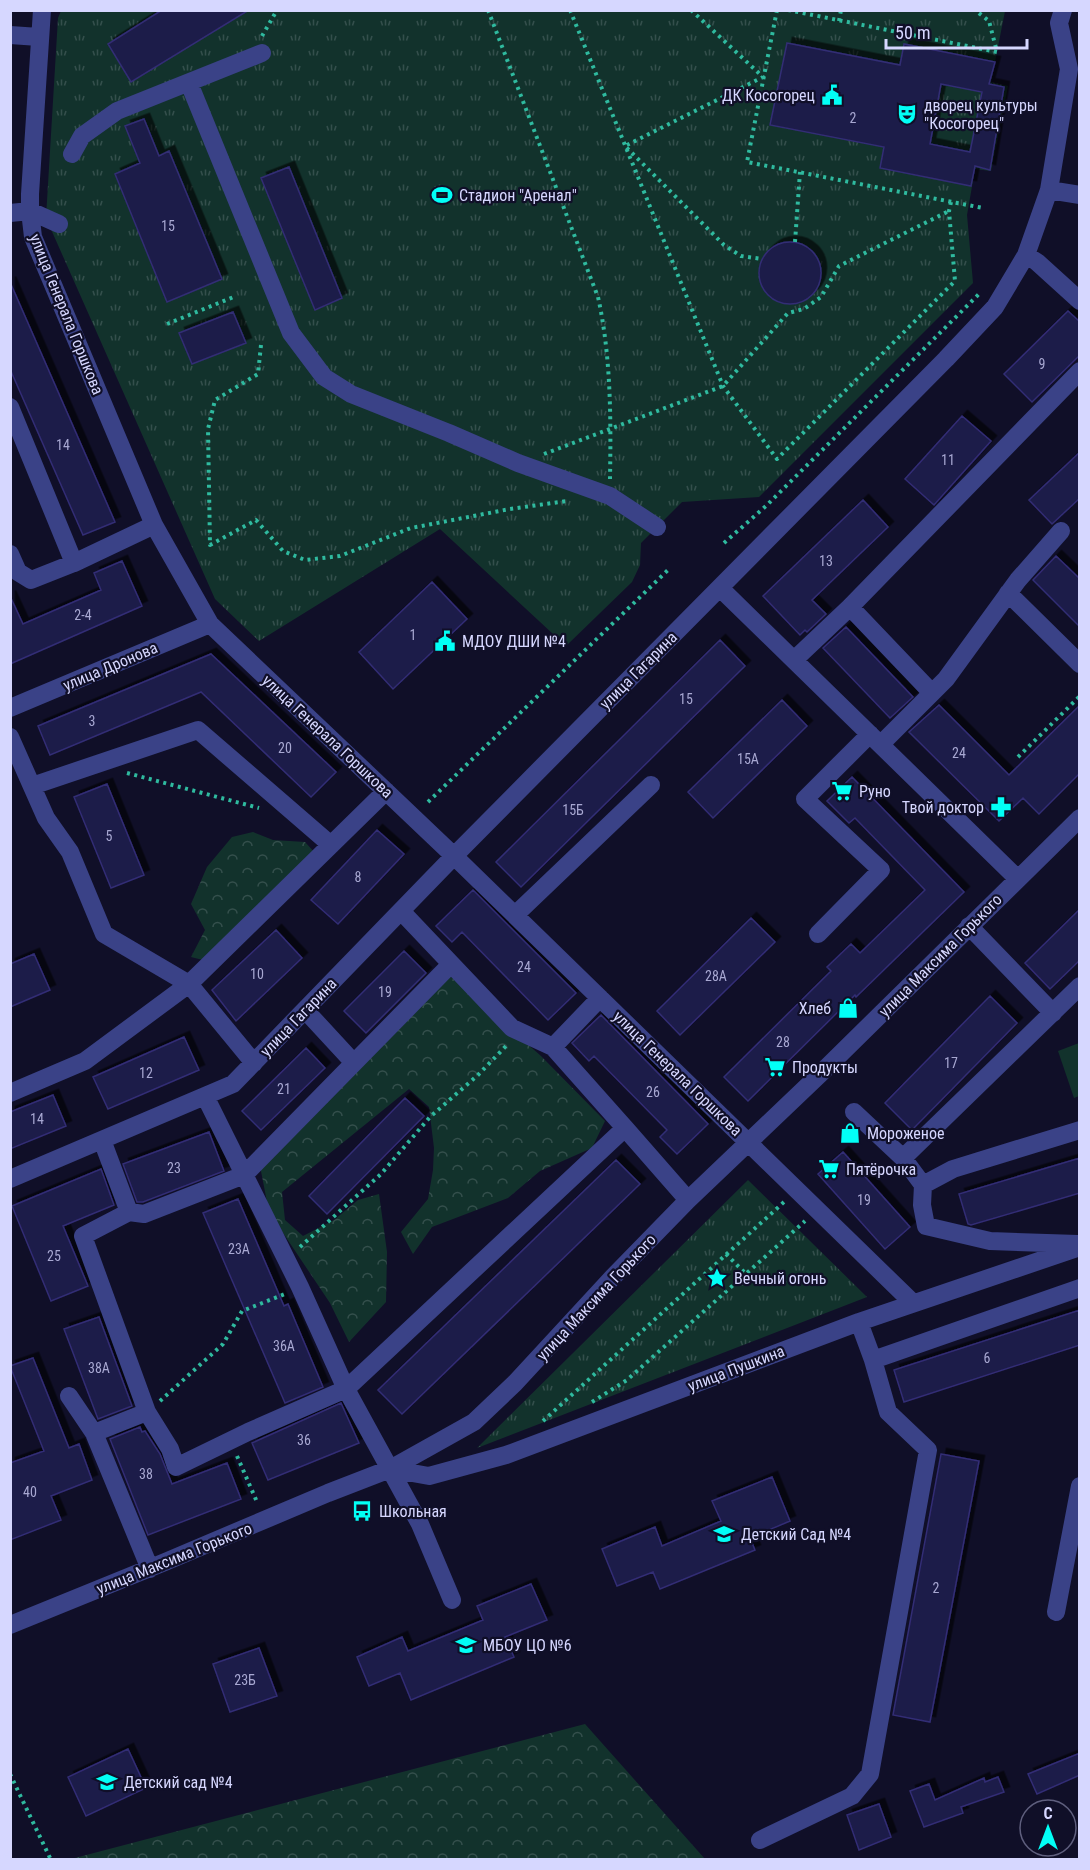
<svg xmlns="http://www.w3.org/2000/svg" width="1090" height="1870" font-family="'Roboto Condensed',sans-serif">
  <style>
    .green { fill: #12322c }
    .forest { fill: url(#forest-crowns) }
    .park { fill: url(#park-tufts) }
    .building { fill: #1e1b49; stroke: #322d75; stroke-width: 1.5; fill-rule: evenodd; filter: url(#shadow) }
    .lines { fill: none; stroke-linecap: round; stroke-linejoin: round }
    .path { stroke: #2fba9f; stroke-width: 4; stroke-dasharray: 3 4.5; stroke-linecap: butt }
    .minor { stroke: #3a4287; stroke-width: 18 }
    .labels { text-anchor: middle; stroke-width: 4.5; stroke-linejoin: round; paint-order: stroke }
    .number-label { font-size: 14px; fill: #a8a8d2 }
    .poi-label { font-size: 16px; fill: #d6d7ff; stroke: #100f28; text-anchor: start }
    .street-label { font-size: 16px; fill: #d6d7ff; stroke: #100f28 }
  </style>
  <defs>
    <pattern id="forest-crowns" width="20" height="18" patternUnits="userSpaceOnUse" patternTransform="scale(1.5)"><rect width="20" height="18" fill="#12322c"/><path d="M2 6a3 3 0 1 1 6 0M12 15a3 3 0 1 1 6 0" fill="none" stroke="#344f4c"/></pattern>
    <pattern id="park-tufts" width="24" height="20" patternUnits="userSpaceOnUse" patternTransform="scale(1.5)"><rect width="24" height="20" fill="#12322c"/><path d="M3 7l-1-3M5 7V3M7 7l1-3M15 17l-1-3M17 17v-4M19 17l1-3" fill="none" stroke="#344f4c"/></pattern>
    <filter id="shadow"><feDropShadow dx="5.5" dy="-5.5" stdDeviation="0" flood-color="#0009"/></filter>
  </defs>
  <rect width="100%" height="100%" fill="#100f28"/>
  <path class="green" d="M 1079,1043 L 1079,1096 L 1074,1098 L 1058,1051 Z"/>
  <path class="forest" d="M 253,832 L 273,840 L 305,842 L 316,854 L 203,960 L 191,957 L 205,930 L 191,904 L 207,867 L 232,837 Z
    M 450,976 L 541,1056 L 605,1121 L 592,1148 L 540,1171 L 508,1198 L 432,1227 L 413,1254 L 401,1232 L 428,1199 L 433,1170 L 434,1148 L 429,1107 L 409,1089 L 282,1192 L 285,1220 L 303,1236 L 334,1220 L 358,1200 L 379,1194 L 387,1252 L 386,1302 L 349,1342 L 330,1303 L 269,1212 L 260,1166 Z
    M 585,1724 L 705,1859 L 71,1859 Z"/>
  <path class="park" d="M 61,11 L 1005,11 L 991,82 L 1008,86 L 991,171 L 975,169 L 967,215 L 973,283 L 759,497 L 682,502 L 641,543 L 640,565 L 632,582 L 566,646 L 440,529 L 259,641 L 215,599 L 46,218 L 58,18 Z
    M 748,1180 L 867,1297 L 477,1448 Z"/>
  <path class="building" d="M 162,10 L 249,10 L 131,82 L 108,44 Z
    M 787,43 L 900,65 L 904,44 L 995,62 L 989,84 L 1004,87 L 990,170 L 975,166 L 971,186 L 880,168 L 884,147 L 770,125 ZM 941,84 L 982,92 L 970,152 L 930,144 Z
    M 144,119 L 159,156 L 169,151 L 222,279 L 167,302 L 115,174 L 140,163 L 125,126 Z
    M 289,167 L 342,298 L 315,310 L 261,178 Z
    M759 273a31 31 0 1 1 62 0a31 31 0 1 1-62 0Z
    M 10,282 L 115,522 L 83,535 L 10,369 Z
    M 1068,311 L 1080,322 L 1080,355 L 1032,402 L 1004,374 Z
    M 233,312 L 246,343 L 192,364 L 179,333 Z
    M 962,416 L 991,441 L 934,505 L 905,479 Z
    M 1080,452 L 1080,498 L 1052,524 L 1029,500 Z
    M 863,500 L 888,527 L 812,600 L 826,614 L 807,632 L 805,630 L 800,635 L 763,596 Z
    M 1056,556 L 1080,579 L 1080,627 L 1033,580 Z
    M 122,561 L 142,606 L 10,664 L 10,596 L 23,624 L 101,590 L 94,573 Z
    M 432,582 L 467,619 L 393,689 L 359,652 Z
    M 846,627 L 913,697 L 890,718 L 823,648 Z
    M 720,640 L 745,666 L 521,887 L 496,862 Z
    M 211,654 L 336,772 L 311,797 L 201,692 L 50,755 L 38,726 Z
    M 782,700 L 807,726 L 713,818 L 688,792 Z
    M 939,705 L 1009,775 L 1080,705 L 1080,773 L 1039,814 L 1023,798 L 999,821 L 909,732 Z
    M 852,777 L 964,892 L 856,997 L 855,995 L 748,1101 L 724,1077 L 831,971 L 827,967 L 851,944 L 860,953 L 925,890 L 855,818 L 849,823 L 827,801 Z
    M 107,784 L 144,875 L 111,888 L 74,797 Z
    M 377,830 L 404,854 L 338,924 L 311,900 Z
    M 473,890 L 576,993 L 548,1020 L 462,932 L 452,942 L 436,926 Z
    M 1080,909 L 1080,960 L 1050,989 L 1025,963 Z
    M 751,918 L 775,942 L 680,1035 L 657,1011 Z
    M 276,930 L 302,958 L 236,1021 L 212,990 Z
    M 404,951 L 426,973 L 366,1033 L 344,1011 Z
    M 34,954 L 50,990 L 10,1007 L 10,964 Z
    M 990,996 L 1017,1023 L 912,1130 L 885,1103 Z
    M 601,1015 L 708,1124 L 677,1154 L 660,1137 L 667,1130 L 594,1056 L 589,1061 L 572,1043 Z
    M 184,1037 L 199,1070 L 108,1109 L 93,1077 Z
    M 306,1048 L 325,1068 L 261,1130 L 242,1111 Z
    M 53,1095 L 66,1126 L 10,1149 L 10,1112 Z
    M 405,1098 L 424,1116 L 327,1214 L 309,1196 Z
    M 209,1132 L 224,1171 L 143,1202 L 137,1202 L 123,1164 Z
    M 843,1152 L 910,1227 L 885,1249 L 818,1174 Z
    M 1080,1158 L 1080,1193 L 971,1225 L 968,1224 L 959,1194 Z
    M 616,1160 L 640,1184 L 402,1414 L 378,1390 Z
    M 101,1169 L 114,1205 L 63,1226 L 88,1286 L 51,1301 L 12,1206 Z
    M 238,1199 L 284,1306 L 288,1304 L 323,1387 L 285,1403 L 203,1213 Z
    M 1080,1310 L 1080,1345 L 904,1402 L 894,1370 Z
    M 99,1317 L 132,1406 L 98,1419 L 64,1329 Z
    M 33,1358 L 69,1448 L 79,1444 L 92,1480 L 51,1496 L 61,1520 L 10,1540 L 10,1463 L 44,1451 L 10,1366 Z
    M 341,1403 L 359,1443 L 268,1480 L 252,1443 Z
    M 140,1427 L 142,1432 L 145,1431 L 160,1454 L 172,1484 L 227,1463 L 241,1499 L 148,1535 L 110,1439 Z
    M 941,1454 L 979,1461 L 930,1722 L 893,1715 Z
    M 772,1477 L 790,1521 L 750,1538 L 755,1550 L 660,1589 L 653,1572 L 617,1586 L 602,1549 L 655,1527 L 662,1546 L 721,1521 L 712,1501 Z
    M 531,1584 L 547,1620 L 505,1637 L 514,1657 L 411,1700 L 400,1673 L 369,1686 L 357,1657 L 402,1637 L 408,1651 L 483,1620 L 477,1606 Z
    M 259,1648 L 277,1696 L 230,1712 L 213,1664 Z
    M 128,1749 L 146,1788 L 86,1816 L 68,1777 Z
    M 1080,1753 L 1080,1775 L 1037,1794 L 1028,1774 Z
    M 998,1777 L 1004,1792 L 961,1807 L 963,1813 L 924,1827 L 910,1791 L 929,1784 L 935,1800 L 984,1778 L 985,1782 Z
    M 879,1804 L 891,1837 L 859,1850 L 847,1815 Z"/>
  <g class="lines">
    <path class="path" d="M 488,10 L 598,297 C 611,356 611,418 610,479
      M 570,10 L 723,386 L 777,459 L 955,281 L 949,211 L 951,202
      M 691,10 L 763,77 L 625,146 L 724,245 L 741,256 L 762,259
      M 777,10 L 747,162 L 983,208
      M 788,10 L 997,52 L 989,21 L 975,10
      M 839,21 L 841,10
      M 262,36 L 277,10
      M 795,242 L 800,172
      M 167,324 L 236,296
      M 261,345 L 258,374 L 215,400 L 208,429 L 210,545 L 256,520 L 283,551 L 305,560 L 340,556 L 411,528 L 510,509 L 567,501
      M 544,454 L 723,386 L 788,313 L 804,309 L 821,297 L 839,266 L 949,211
      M 724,543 L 766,506 L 981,292
      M 1018,757 L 1080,696
      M 127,773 L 259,808
      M 428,802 L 668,570
      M 300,1247 L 381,1174 L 430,1117 L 478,1075 L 507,1045
      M 726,1254 L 746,1274
      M 160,1401 L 223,1344 L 242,1311 L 285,1294
      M 592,1402 L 627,1380 L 805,1221
      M 543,1421 L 784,1202
      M 237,1456 L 257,1502
      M 10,1774 L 51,1860"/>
    <path class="minor" d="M 42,10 L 30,194 L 30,211 L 33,237 L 154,525 L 210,624 L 454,856 L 913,1303
      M 10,35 L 39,37
      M 189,83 L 291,333 L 324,377 L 351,394 L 449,433 L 518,463 L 610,496 L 657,527
      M 72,154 L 82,136 L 117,111 L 262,53
      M 1049,190 L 1080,195
      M 10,213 L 30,211 L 59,224
      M 1026,255 L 1037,262 L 1080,301
      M 10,407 L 74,563 L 31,580 L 18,572 L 10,554
      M 74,563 L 154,525
      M 720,588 L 1018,879
      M 1008,593 L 1080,664
      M 850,607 L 1080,371
      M 794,660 L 850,607 L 932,693
      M 10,708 L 210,624
      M 10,737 L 46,818 L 70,852 L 104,934 L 189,984 L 254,1063
      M 881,744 L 946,679 L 1018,580 L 1061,531
      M 32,786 L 198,730 L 331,845
      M 401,911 L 512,1028 L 553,1047
      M 515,915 L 651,785
      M 969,926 L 1053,1013
      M 818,934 L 881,870 L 805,799 L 870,734
      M 600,998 L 553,1047 L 625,1128
      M 305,1010 L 354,1063
      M 10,1093 L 85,1061 L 189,984 L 386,791
      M 205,1096 L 300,1287 L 346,1389 L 420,1524 L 452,1600
      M 854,1112 L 903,1158 L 923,1185 L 922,1205 L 926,1226 L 990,1241 L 1078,1244
      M 102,1140 L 129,1212 L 83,1236 L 147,1412 L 170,1449 L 176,1467 L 248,1432 L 346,1389 L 625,1128 L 688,1200
      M 903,1158 L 1080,986
      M 10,1179 L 233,1084 L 454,856 L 946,359 L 995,307 L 1026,255 L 1049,190 L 1069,69 L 1059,23 L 1063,10
      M 923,1185 L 953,1169 L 1080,1130
      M 129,1212 L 144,1214 L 244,1175 L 451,964
      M 859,1322 L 873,1360 L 1080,1288
      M 69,1396 L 94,1433
      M 147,1412 L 94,1433 L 150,1569
      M 390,1469 L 429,1476 L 506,1455 L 859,1322 L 1080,1247
      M 1056,1612 L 1080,1486
      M 10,1625 L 165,1562 L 328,1493 L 390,1469 L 474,1422 L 515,1383 L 611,1279 L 688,1200 L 819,1075 L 1080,818
      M 760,1840 L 852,1796 L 870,1774 L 928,1450 L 888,1412 L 873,1360"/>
  </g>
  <defs>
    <g id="civic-bare" transform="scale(1.62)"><path d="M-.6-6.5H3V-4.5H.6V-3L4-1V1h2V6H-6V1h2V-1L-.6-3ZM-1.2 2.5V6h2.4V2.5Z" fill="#02fff6" stroke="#100f28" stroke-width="2.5" paint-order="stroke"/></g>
    <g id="theatre-bare" transform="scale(1.62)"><path d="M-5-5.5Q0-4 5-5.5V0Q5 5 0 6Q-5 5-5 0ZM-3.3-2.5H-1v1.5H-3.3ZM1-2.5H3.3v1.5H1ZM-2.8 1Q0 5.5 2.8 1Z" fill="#02fff6" stroke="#100f28" stroke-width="2.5" paint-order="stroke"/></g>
    <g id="stadium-bare" transform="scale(1.62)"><path d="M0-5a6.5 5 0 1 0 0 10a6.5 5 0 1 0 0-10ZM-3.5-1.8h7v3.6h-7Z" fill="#02fff6" stroke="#100f28" stroke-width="2.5" paint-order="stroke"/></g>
    <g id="supermarket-bare" transform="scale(1.62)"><path d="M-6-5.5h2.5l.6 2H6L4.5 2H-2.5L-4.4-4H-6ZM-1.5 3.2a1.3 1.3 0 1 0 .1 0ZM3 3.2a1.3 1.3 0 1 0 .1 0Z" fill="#02fff6" stroke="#100f28" stroke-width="2.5" paint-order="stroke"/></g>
    <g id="pharmacy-bare" transform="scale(1.62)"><path d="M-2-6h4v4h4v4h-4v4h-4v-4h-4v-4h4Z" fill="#02fff6" stroke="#100f28" stroke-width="2.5" paint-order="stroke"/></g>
    <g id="shop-bare" transform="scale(1.62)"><path d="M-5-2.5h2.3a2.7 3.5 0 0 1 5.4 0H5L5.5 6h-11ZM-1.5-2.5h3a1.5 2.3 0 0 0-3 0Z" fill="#02fff6" stroke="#100f28" stroke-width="2.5" paint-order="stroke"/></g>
    <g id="sight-bare" transform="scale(1.62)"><path d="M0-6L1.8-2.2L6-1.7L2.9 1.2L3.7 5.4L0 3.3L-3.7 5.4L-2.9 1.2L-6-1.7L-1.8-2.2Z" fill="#02fff6" stroke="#100f28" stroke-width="2.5" paint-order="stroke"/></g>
    <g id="bus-bare" transform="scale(1.62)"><path d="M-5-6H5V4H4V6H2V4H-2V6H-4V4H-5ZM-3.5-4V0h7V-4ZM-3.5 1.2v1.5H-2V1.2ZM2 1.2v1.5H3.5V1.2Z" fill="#02fff6" stroke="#100f28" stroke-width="2.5" paint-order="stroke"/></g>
    <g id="school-bare" transform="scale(1.62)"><path d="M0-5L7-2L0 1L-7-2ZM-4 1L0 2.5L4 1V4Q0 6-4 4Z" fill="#02fff6" stroke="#100f28" stroke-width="2.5" paint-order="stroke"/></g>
  </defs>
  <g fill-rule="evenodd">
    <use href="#civic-bare" x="832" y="95"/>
    <use href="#theatre-bare" x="907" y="114"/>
    <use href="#stadium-bare" x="442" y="195"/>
    <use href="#civic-bare" x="445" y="641"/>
    <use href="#supermarket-bare" x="842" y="791"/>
    <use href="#pharmacy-bare" x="1001" y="807"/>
    <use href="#shop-bare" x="848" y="1008"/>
    <use href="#supermarket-bare" x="775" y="1067"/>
    <use href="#shop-bare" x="850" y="1133"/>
    <use href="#supermarket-bare" x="829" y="1169"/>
    <use href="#sight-bare" x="717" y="1278"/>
    <use href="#bus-bare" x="362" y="1511"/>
    <use href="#school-bare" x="724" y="1534"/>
    <use href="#school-bare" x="466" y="1645"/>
    <use href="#school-bare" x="107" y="1782"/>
  </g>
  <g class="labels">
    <g class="number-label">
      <text x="853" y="123">2</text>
      <text x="168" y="231">15</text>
      <text x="1042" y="369">9</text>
      <text x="63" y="450">14</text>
      <text x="948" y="465">11</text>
      <text x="826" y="566">13</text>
      <text x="83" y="620">2-4</text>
      <text x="413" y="640">1</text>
      <text x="686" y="704">15</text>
      <text x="92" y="726">3</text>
      <text x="285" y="753">20</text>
      <text x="959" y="758">24</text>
      <text x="748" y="764">15А</text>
      <text x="573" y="815">15Б</text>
      <text x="109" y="841">5</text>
      <text x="358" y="882">8</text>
      <text x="524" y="972">24</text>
      <text x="257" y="979">10</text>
      <text x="716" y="981">28А</text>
      <text x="385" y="997">19</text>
      <text x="783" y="1047">28</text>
      <text x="951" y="1068">17</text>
      <text x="146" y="1078">12</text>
      <text x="284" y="1094">21</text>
      <text x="653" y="1097">26</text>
      <text x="37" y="1124">14</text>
      <text x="174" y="1173">23</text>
      <text x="864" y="1205">19</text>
      <text x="239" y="1254">23А</text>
      <text x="54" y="1261">25</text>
      <text x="284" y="1351">36А</text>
      <text x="987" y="1363">6</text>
      <text x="99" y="1373">38А</text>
      <text x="304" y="1445">36</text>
      <text x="146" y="1479">38</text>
      <text x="30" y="1497">40</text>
      <text x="936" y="1593">2</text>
      <text x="245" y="1685">23Б</text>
    </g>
    <g class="poi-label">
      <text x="815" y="101" text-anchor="end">ДК Косогорец</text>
      <text x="924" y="111">дворец культуры<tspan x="924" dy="18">"Косогорец"</tspan></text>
      <text x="459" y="201">Стадион "Аренал"</text>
      <text x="462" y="647">МДОУ ДШИ №4</text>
      <text x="859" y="797">Руно</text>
      <text x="984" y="813" text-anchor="end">Твой доктор</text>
      <text x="831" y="1014" text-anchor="end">Хлеб</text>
      <text x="792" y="1073">Продукты</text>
      <text x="867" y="1139">Мороженое</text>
      <text x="846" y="1175">Пятёрочка</text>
      <text x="734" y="1284">Вечный огонь</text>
      <text x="379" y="1517">Школьная</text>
      <text x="741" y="1540">Детский Сад №4</text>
      <text x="483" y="1651">МБОУ ЦО №6</text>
      <text x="124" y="1788">Детский сад №4</text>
    </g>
    <g class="street-label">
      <text transform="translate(67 314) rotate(68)" y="6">улица Генерала Горшкова</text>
      <text transform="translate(110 666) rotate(-23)" y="6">улица Дронова</text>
      <text transform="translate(638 670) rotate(-45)" y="6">улица Гагарина</text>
      <text transform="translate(328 736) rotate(43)" y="6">улица Генерала Горшкова</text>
      <text transform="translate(940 955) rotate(-45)" y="6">улица Максима Горького</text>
      <text transform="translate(298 1017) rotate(-46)" y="6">улица Гагарина</text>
      <text transform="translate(678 1073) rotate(44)" y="6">улица Генерала Горшкова</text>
      <text transform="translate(596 1297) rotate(-47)" y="6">улица Максима Горького</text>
      <text transform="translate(736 1368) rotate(-21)" y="6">улица Пушкина</text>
      <text transform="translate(174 1558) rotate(-22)" y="6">улица Максима Горького</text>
    </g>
  </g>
  <rect width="1090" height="1870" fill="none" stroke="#d6d7ff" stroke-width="24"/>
  <g transform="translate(1048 1828)"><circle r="28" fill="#100f28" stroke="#5f5f7e" stroke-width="1.5"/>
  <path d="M0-4.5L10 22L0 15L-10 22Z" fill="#02fff6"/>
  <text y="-9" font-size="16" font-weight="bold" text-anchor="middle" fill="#d6d7ff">С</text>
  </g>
  <path d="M886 39v9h141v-9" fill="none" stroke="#d6d7ff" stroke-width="3"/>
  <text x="895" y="39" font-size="18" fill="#d6d7ff" stroke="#100f28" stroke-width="4.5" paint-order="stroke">50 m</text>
</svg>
